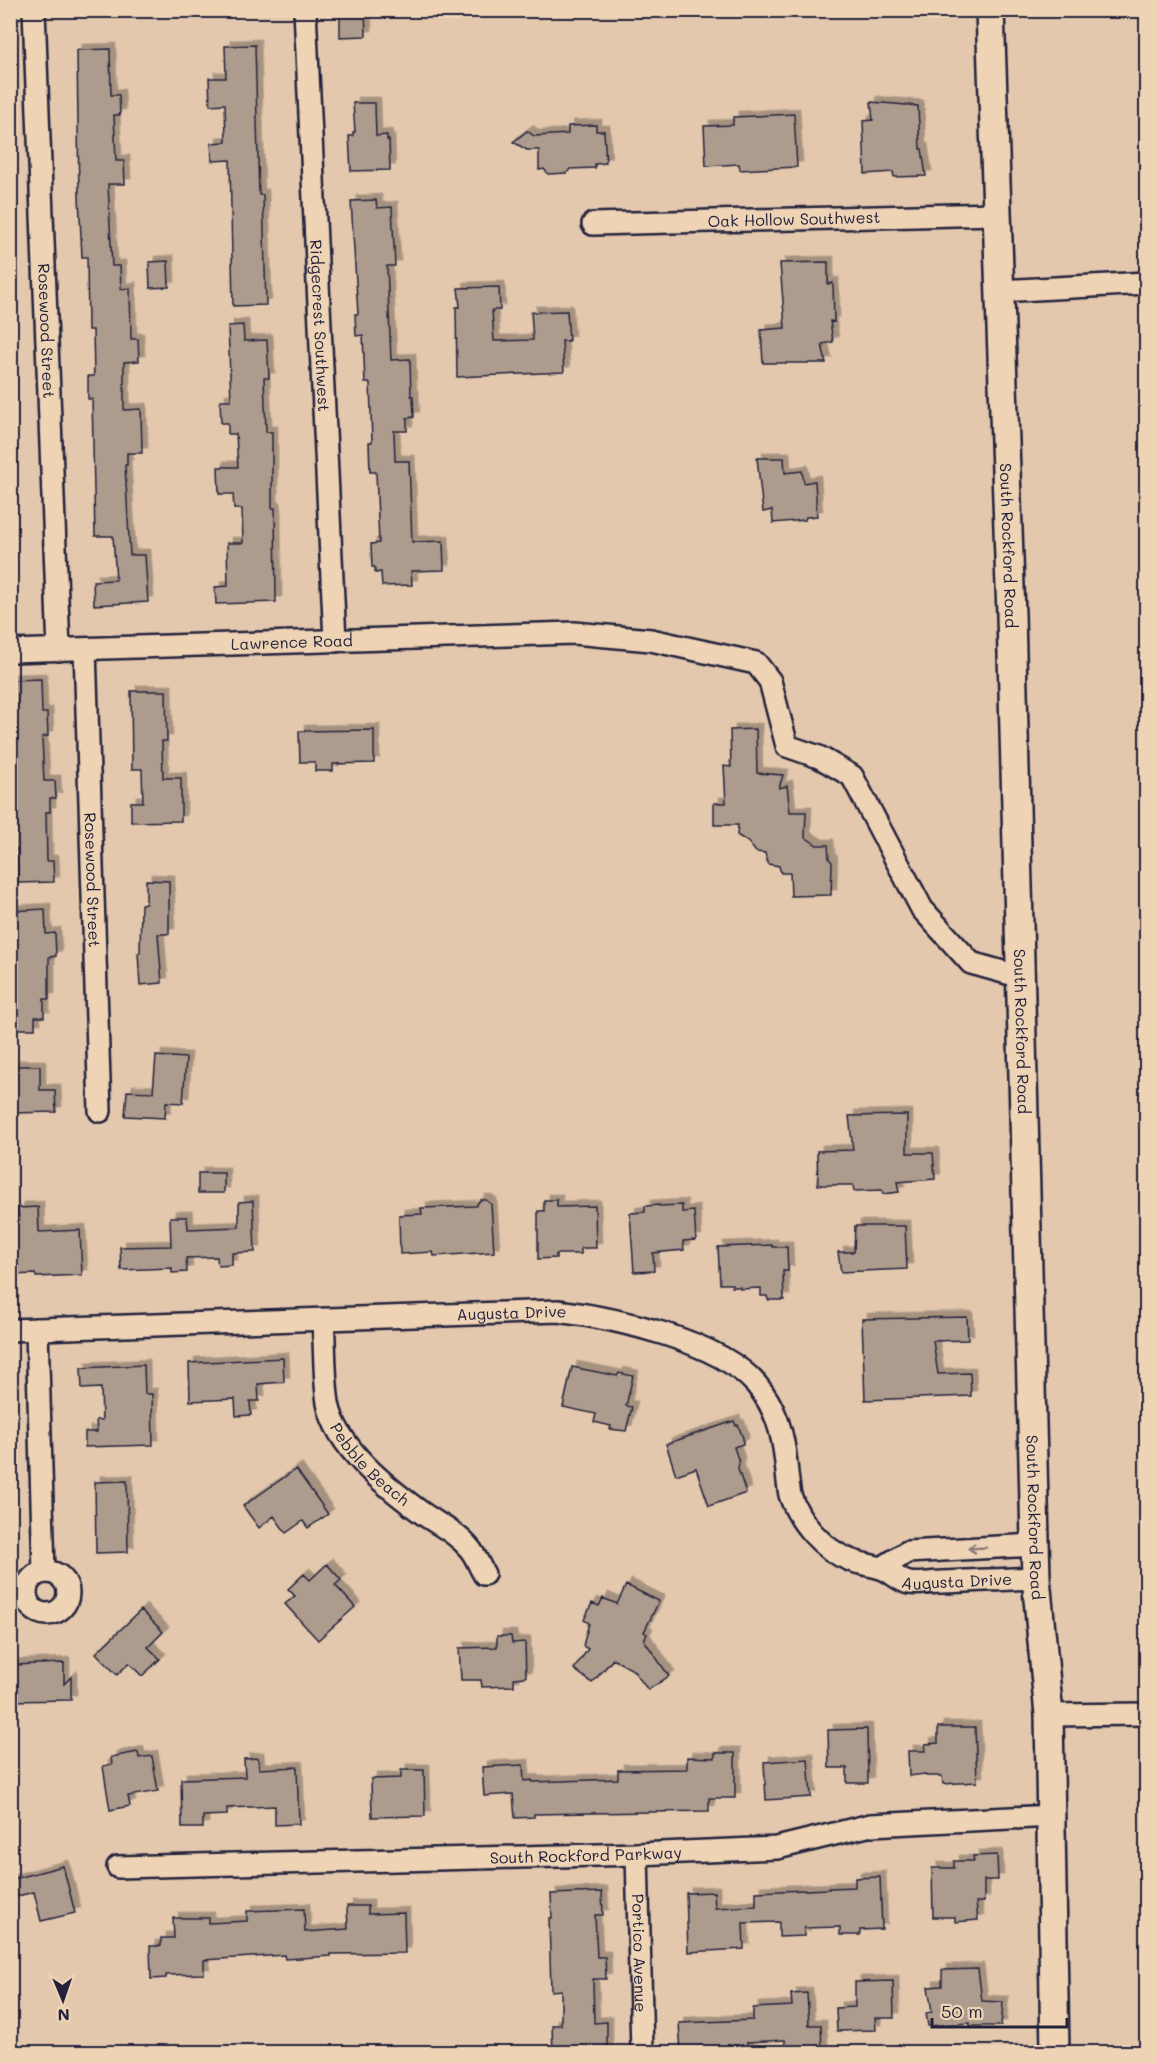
<svg xmlns="http://www.w3.org/2000/svg" width="1157" height="2063" font-family="Mali,sans-serif">
  <style>
    .building { fill: #ad9b8e; stroke: #22223b; stroke-width: 1.5; filter: url(#shadow) }
    .lines { fill: none; stroke-linecap: round; stroke-linejoin: round }
    .minor-casing { stroke: #22223b; stroke-width: 26 }
    .tertiary-casing { stroke: #22223b; stroke-width: 32 }
    .minor { stroke: #efd3b5; stroke-width: 21 }
    .tertiary { stroke: #efd3b5; stroke-width: 27 }
    .oneway { stroke: #887a78 }
    .labels { text-anchor: middle; stroke-width: 5; stroke-linejoin: round; paint-order: stroke }
    .street-label { font-size: 16px; fill: #22223b; stroke: #efd3b5 }
  </style>
  <defs>
    <filter id="shadow"><feDropShadow dx="5.5" dy="-5.5" stdDeviation="0" flood-color="#0004"/></filter>
  </defs>
  <rect width="100%" height="100%" fill="#e3c8ae"/>
  <filter id="ink" filterUnits="userSpaceOnUse"><feTurbulence type="fractalNoise" baseFrequency=".0167" numOctaves="2"/><feDisplacementMap in="SourceGraphic" scale="12" xChannelSelector="R" yChannelSelector="G"/><feConvolveMatrix kernelMatrix="1 2 1 2 8 2 1 2 1" color-interpolation-filters="sRGB"/></filter>
  <g filter="url(#ink)">
    <path class="building" d="M 340,10 L 365,10 L 366,36 L 340,37 Z
      M 255,45 L 259,195 L 263,195 L 266,305 L 233,306 L 230,160 L 212,161 L 211,143 L 226,142 L 225,104 L 210,105 L 209,78 L 226,78 L 225,46 Z
      M 110,49 L 111,95 L 119,95 L 120,115 L 114,115 L 116,161 L 124,161 L 125,184 L 108,184 L 112,266 L 120,266 L 121,289 L 130,288 L 131,339 L 138,339 L 139,361 L 124,362 L 124,410 L 141,409 L 142,453 L 127,453 L 127,465 L 125,465 L 130,555 L 145,555 L 148,602 L 94,605 L 93,581 L 116,580 L 113,536 L 95,536 L 92,399 L 88,399 L 88,376 L 94,376 L 93,330 L 88,330 L 87,257 L 82,257 L 79,197 L 77,50 Z
      M 871,102 L 918,106 L 920,149 L 922,149 L 926,176 L 894,177 L 893,172 L 865,174 L 863,121 L 873,120 Z
      M 353,103 L 375,103 L 376,136 L 387,135 L 387,140 L 389,140 L 390,170 L 351,171 L 349,136 L 353,136 L 353,132 L 355,132 Z
      M 794,114 L 797,167 L 740,170 L 739,164 L 706,166 L 704,126 L 733,125 L 733,117 Z
      M 596,125 L 596,131 L 604,131 L 606,163 L 595,164 L 595,168 L 570,169 L 567,173 L 548,174 L 544,169 L 539,170 L 539,150 L 527,150 L 513,142 L 527,131 L 534,136 L 568,134 L 568,126 Z
      M 376,200 L 377,208 L 392,207 L 395,266 L 387,266 L 391,360 L 410,359 L 411,396 L 413,396 L 414,417 L 407,418 L 407,431 L 394,431 L 395,461 L 409,461 L 412,542 L 443,541 L 444,570 L 411,571 L 412,585 L 382,586 L 381,572 L 375,573 L 375,567 L 372,567 L 371,544 L 379,543 L 376,472 L 370,472 L 369,442 L 372,442 L 370,383 L 365,383 L 363,335 L 356,336 L 355,314 L 358,314 L 351,201 Z
      M 168,261 L 169,287 L 150,288 L 149,262 Z
      M 828,262 L 828,284 L 833,283 L 834,322 L 830,321 L 833,342 L 822,344 L 826,363 L 763,363 L 761,330 L 785,328 L 780,263 Z
      M 499,287 L 500,310 L 492,310 L 494,341 L 533,340 L 531,312 L 567,311 L 569,341 L 562,341 L 564,372 L 457,377 L 456,307 L 460,307 L 458,288 Z
      M 243,325 L 244,341 L 267,340 L 269,378 L 264,378 L 266,432 L 272,432 L 272,508 L 275,508 L 276,602 L 216,604 L 215,587 L 228,586 L 227,543 L 243,543 L 242,509 L 234,509 L 233,494 L 219,494 L 218,467 L 238,467 L 236,434 L 228,434 L 228,423 L 221,423 L 220,400 L 231,400 L 228,326 Z
      M 757,458 L 784,458 L 785,473 L 802,471 L 804,483 L 815,481 L 817,516 L 806,517 L 805,520 L 773,523 L 772,510 L 763,512 Z
      M 41,679 L 42,713 L 47,713 L 48,736 L 42,737 L 44,781 L 55,781 L 56,798 L 50,798 L 50,812 L 46,812 L 47,861 L 53,861 L 54,882 L 18,883 L 17,849 L 10,849 L 10,774 L 17,774 L 16,738 L 10,738 L 10,680 Z
      M 131,691 L 166,691 L 167,741 L 162,741 L 163,778 L 181,778 L 181,821 L 131,822 L 131,802 L 143,802 L 142,769 L 132,769 Z
      M 756,729 L 757,773 L 783,775 L 779,788 L 787,786 L 790,812 L 806,812 L 805,837 L 817,845 L 828,845 L 829,859 L 832,862 L 831,895 L 791,896 L 790,873 L 781,873 L 779,866 L 768,864 L 765,853 L 756,852 L 748,842 L 737,835 L 738,825 L 714,825 L 714,803 L 726,803 L 724,766 L 731,767 L 730,730 Z
      M 374,730 L 374,763 L 333,764 L 333,771 L 315,771 L 315,762 L 300,762 L 299,731 Z
      M 146,880 L 169,881 L 169,934 L 158,934 L 162,983 L 140,985 L 138,953 L 140,953 L 141,904 L 146,904 Z
      M 45,909 L 46,934 L 55,933 L 56,956 L 49,957 L 49,999 L 44,999 L 44,1017 L 35,1017 L 35,1029 L 10,1029 L 10,911 Z
      M 156,1056 L 186,1058 L 183,1103 L 166,1102 L 165,1118 L 125,1116 L 127,1091 L 153,1092 Z
      M 12,1066 L 40,1066 L 40,1090 L 55,1090 L 56,1112 L 13,1113 Z
      M 907,1115 L 907,1153 L 933,1153 L 935,1179 L 897,1182 L 899,1192 L 883,1194 L 882,1190 L 854,1191 L 853,1185 L 818,1185 L 817,1151 L 853,1150 L 849,1116 Z
      M 198,1173 L 224,1173 L 224,1193 L 198,1193 Z
      M 480,1200 L 486,1200 L 491,1204 L 494,1252 L 434,1256 L 433,1252 L 400,1254 L 399,1215 L 422,1214 L 421,1208 L 476,1206 Z
      M 544,1200 L 557,1200 L 557,1207 L 595,1206 L 596,1248 L 581,1248 L 581,1254 L 556,1254 L 556,1258 L 538,1259 L 538,1211 L 544,1211 Z
      M 253,1201 L 255,1252 L 232,1253 L 232,1265 L 218,1266 L 217,1257 L 186,1258 L 187,1272 L 172,1273 L 172,1268 L 121,1270 L 120,1247 L 171,1246 L 170,1217 L 187,1217 L 188,1229 L 239,1227 L 239,1202 Z
      M 659,1205 L 659,1206 L 682,1205 L 682,1212 L 694,1211 L 696,1240 L 683,1241 L 684,1250 L 653,1253 L 654,1271 L 634,1272 L 630,1213 L 645,1212 L 645,1206 Z
      M 38,1207 L 39,1232 L 80,1230 L 82,1275 L 36,1277 L 35,1274 L 10,1275 L 10,1221 L 19,1220 L 18,1208 Z
      M 855,1226 L 905,1226 L 907,1269 L 841,1272 L 838,1252 L 854,1252 Z
      M 772,1245 L 772,1247 L 787,1247 L 788,1271 L 783,1271 L 784,1300 L 768,1300 L 767,1296 L 761,1296 L 761,1288 L 740,1289 L 740,1287 L 732,1287 L 732,1284 L 720,1284 L 718,1247 Z
      M 967,1317 L 968,1340 L 933,1341 L 938,1374 L 970,1373 L 971,1396 L 865,1400 L 862,1319 Z
      M 283,1358 L 284,1382 L 258,1384 L 259,1401 L 250,1401 L 251,1415 L 236,1416 L 235,1399 L 190,1401 L 189,1363 Z
      M 144,1365 L 145,1394 L 152,1394 L 153,1445 L 85,1447 L 85,1432 L 97,1432 L 96,1420 L 102,1420 L 101,1388 L 82,1389 L 81,1368 Z
      M 572,1367 L 617,1376 L 619,1373 L 633,1376 L 626,1406 L 632,1407 L 626,1431 L 610,1429 L 611,1426 L 594,1422 L 596,1414 L 563,1407 Z
      M 734,1421 L 736,1426 L 738,1425 L 743,1438 L 743,1444 L 734,1447 L 739,1462 L 738,1469 L 746,1493 L 709,1506 L 696,1468 L 676,1475 L 666,1444 Z
      M 296,1469 L 328,1514 L 308,1528 L 303,1521 L 286,1533 L 274,1516 L 259,1528 L 243,1506 Z
      M 127,1481 L 128,1552 L 96,1553 L 95,1482 Z
      M 327,1564 L 341,1580 L 335,1585 L 355,1607 L 318,1640 L 285,1604 L 295,1596 L 288,1589 L 304,1574 L 310,1580 Z
      M 626,1585 L 659,1601 L 644,1632 L 647,1634 L 644,1640 L 669,1676 L 648,1690 L 633,1670 L 613,1659 L 592,1683 L 574,1669 L 588,1649 L 583,1646 L 589,1623 L 584,1620 L 592,1603 L 599,1606 L 603,1598 L 617,1604 Z
      M 141,1610 L 163,1632 L 148,1647 L 160,1659 L 142,1676 L 129,1663 L 117,1675 L 96,1653 Z
      M 497,1636 L 511,1636 L 512,1643 L 525,1642 L 526,1677 L 514,1678 L 514,1686 L 482,1687 L 481,1680 L 461,1680 L 459,1648 L 497,1647 Z
      M 64,1663 L 64,1684 L 71,1677 L 71,1700 L 10,1701 L 10,1665 Z
      M 938,1727 L 975,1727 L 977,1782 L 943,1784 L 942,1776 L 926,1776 L 925,1774 L 909,1776 L 908,1751 L 926,1751 L 925,1744 L 938,1743 Z
      M 867,1729 L 868,1783 L 847,1783 L 847,1768 L 829,1768 L 828,1730 Z
      M 138,1752 L 139,1758 L 152,1756 L 158,1791 L 128,1796 L 130,1806 L 110,1810 L 103,1766 L 112,1764 L 111,1757 Z
      M 715,1753 L 735,1753 L 735,1798 L 709,1798 L 709,1811 L 534,1814 L 534,1817 L 515,1818 L 513,1794 L 484,1796 L 482,1767 L 523,1765 L 524,1781 L 532,1780 L 532,1782 L 618,1779 L 618,1770 L 687,1769 L 687,1757 L 715,1758 Z
      M 258,1758 L 259,1769 L 297,1767 L 299,1824 L 275,1825 L 275,1806 L 227,1808 L 227,1815 L 203,1816 L 203,1828 L 182,1828 L 181,1779 L 245,1777 L 244,1759 Z
      M 808,1759 L 811,1797 L 766,1800 L 764,1762 Z
      M 401,1770 L 424,1770 L 425,1816 L 372,1817 L 371,1779 L 401,1778 Z
      M 997,1855 L 998,1880 L 984,1880 L 984,1902 L 976,1902 L 978,1920 L 955,1922 L 955,1917 L 933,1917 L 932,1868 L 954,1868 L 954,1861 L 974,1861 L 973,1856 Z
      M 63,1866 L 75,1913 L 41,1921 L 34,1892 L 10,1898 L 10,1880 Z
      M 880,1877 L 882,1929 L 860,1930 L 860,1935 L 840,1935 L 840,1927 L 804,1928 L 804,1936 L 779,1937 L 779,1922 L 743,1923 L 744,1949 L 688,1952 L 686,1893 L 714,1892 L 715,1908 L 756,1906 L 756,1892 L 829,1889 L 829,1888 L 855,1887 L 855,1878 Z
      M 602,1892 L 603,1915 L 595,1915 L 597,1957 L 605,1957 L 606,1979 L 593,1979 L 594,2023 L 607,2022 L 607,2052 L 553,2052 L 552,2025 L 561,2025 L 561,1990 L 551,1991 L 549,1918 L 552,1918 L 551,1894 Z
      M 347,1906 L 368,1906 L 368,1914 L 404,1913 L 405,1953 L 331,1954 L 331,1956 L 285,1959 L 284,1955 L 204,1960 L 204,1974 L 166,1975 L 166,1978 L 151,1979 L 150,1946 L 161,1946 L 161,1938 L 174,1938 L 173,1918 L 209,1918 L 209,1923 L 247,1921 L 247,1911 L 304,1909 L 305,1932 L 348,1929 Z
      M 978,1969 L 982,2001 L 1003,2002 L 1001,2026 L 970,2026 L 970,2023 L 928,2026 L 926,2013 L 932,2012 L 928,1987 L 942,1986 L 942,1970 Z
      M 893,1981 L 894,2018 L 875,2018 L 876,2030 L 837,2031 L 836,2008 L 855,2007 L 855,1982 Z
      M 807,1993 L 809,2025 L 821,2025 L 822,2050 L 786,2052 L 785,2040 L 747,2042 L 747,2052 L 681,2052 L 679,2023 L 753,2020 L 753,2008 L 792,2006 L 791,1994 Z"/>
    <g class="lines">
      <g class="minor-casing">
        <g id="minor">
          <path id="s1" d="M 34,10 L 59,650"/>
          <path id="s2" d="M 305,10 L 335,641"/>
          <path id="s3" d="M 593,224 L 996,214"/>
          <path d="M 1000,291 L 1146,283"/>
          <path id="s4" d="M 85,649 L 100,1111"/>
          <path id="s5" d="M 10,651 L 574,633 L 651,640 L 756,663 L 770,681 L 787,746 L 819,757 L 852,776 L 922,909 L 971,963 L 1021,977"/>
          <path id="s6" d="M 323,1320 C 325,1347 324,1376 328,1403 C 336,1448 388,1488 422,1513 C 439,1525 457,1533 470,1549 C 476,1556 479,1566 484,1574"/>
          <path d="M 37,1329 L 44,1572"/>
          <path id="s7" d="M 10,1330 L 558,1311 C 614,1318 718,1340 756,1384 C 776,1407 783,1434 786,1463 C 787,1473 788,1485 790,1495 C 799,1522 823,1550 850,1560 C 860,1564 871,1565 881,1568 C 891,1571 899,1581 909,1583 C 918,1585 931,1582 941,1582 C 972,1581 1004,1579 1036,1578"/>
          <path d="M 882,1568 L 907,1552 L 1035,1545"/>
          <circle cx="47" cy="1593" r="21"/>
          <path d="M 1049,1715 L 1146,1714"/>
          <path id="s8" d="M 637,1854 L 642,2052"/>
          <path id="s9" d="M 118,1867 L 637,1854 L 777,1848 L 871,1825 L 1052,1816"/>
        </g>
      </g>
      <g class="tertiary-casing">
        <g id="tertiary">
          <path id="s10" d="M 990,10 L 1011,615 L 1036,1578 L 1049,1715 L 1055,2052"/>
        </g>
      </g>
      <use href="#minor" class="minor"/>
      <use href="#tertiary" class="tertiary"/>
    </g>
    <defs><path id="oneway-shaft" d="M-6 0H5M1.5-3L5.5 0L1.5 3" fill="none" stroke-width="1.6" stroke-linecap="round" stroke-linejoin="round" transform="scale(1.5)"/></defs>
    <use class="oneway" href="#oneway-shaft" transform="translate(977 1548) rotate(177)"/>
  </g>
  <g class="labels">
    <g class="street-label">
      <text dy="6" stroke="none"><textPath href="#s3" startOffset="201">Oak Hollow Southwest</textPath></text>
      <text dy="6" stroke="none"><textPath href="#s2" startOffset="316">Ridgecrest Southwest</textPath></text>
      <text dy="6" stroke="none"><textPath href="#s1" startOffset="321">Rosewood Street</textPath></text>
      <text dy="6" stroke="none"><textPath href="#s10" startOffset="536">South Rockford Road</textPath></text>
      <text dy="6" stroke="none"><textPath href="#s5" startOffset="282">Lawrence Road</textPath></text>
      <text dy="6" stroke="none"><textPath href="#s4" startOffset="231">Rosewood Street</textPath></text>
      <text dy="6" stroke="none"><textPath href="#s10" startOffset="1022">South Rockford Road</textPath></text>
      <text dy="6" stroke="none"><textPath href="#s7" startOffset="502">Augusta Drive</textPath></text>
      <text dy="6" stroke="none"><textPath href="#s6" startOffset="159">Pebble Beach</textPath></text>
      <text dy="6" stroke="none"><textPath href="#s10" startOffset="1508">South Rockford Road</textPath></text>
      <text dy="6" stroke="none"><textPath href="#s7" startOffset="1084">Augusta Drive</textPath></text>
      <text dy="6" stroke="none"><textPath href="#s9" startOffset="468">South Rockford Parkway</textPath></text>
      <text dy="6" stroke="none"><textPath href="#s8" startOffset="99">Portico Avenue</textPath></text>
    </g>
  </g>
  <rect width="1157" height="2063" fill="none" stroke="#efd3b5" stroke-width="36"/>
  <rect x="18" y="18" width="1121" height="2027" fill="none" stroke="#22223b" stroke-width="2" filter="url(#ink)"/>
  <g transform="translate(63 2000) rotate(178)" stroke="#efd3b5" stroke-width="4.5" paint-order="stroke">
  <path d="M0-4.5L10 22L0 15L-10 22Z" fill="#22223b"/>
  <text y="-9" font-size="16" font-weight="bold" text-anchor="middle" fill="#22223b">N</text>
  </g>
  <path d="M932 2018v9h135v-9" fill="none" stroke="#22223b" stroke-width="3"/>
  <text x="941" y="2018" font-size="18" fill="#22223b" stroke="#efd3b5" stroke-width="4.5" paint-order="stroke">50 m</text>
</svg>
